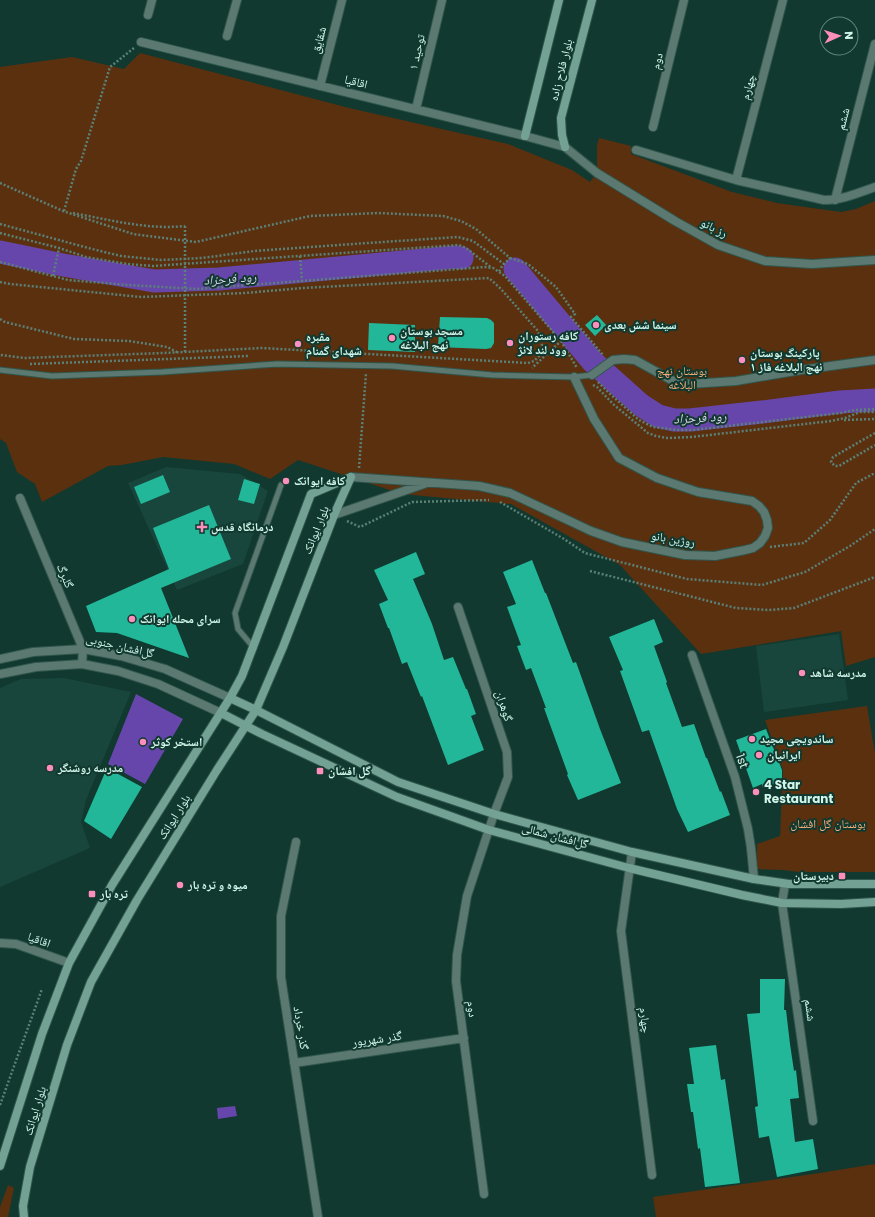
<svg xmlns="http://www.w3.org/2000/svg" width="875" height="1217" font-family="Poppins,'Noto Naskh Arabic',sans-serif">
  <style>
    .built { fill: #18463c }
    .green { fill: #5b300f }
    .water { fill: #6746ac }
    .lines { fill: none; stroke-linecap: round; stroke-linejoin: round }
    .river { stroke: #6746ac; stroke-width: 23 }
    .building { fill: #23b79a }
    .service-casing { stroke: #30574d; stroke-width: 7 }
    .minor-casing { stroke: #30574d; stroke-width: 10 }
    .tertiary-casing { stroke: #30574d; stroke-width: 10 }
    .secondary-casing { stroke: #30574d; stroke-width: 10 }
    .path { stroke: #5b8177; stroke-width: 2.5; stroke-dasharray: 2 2; stroke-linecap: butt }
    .service { stroke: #5c7971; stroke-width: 5 }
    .minor { stroke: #5c7971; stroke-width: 8 }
    .tertiary { stroke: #5c7971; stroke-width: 8 }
    .secondary { stroke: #73a294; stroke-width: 8 }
    .path-bridge { stroke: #5b8177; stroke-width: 2.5; stroke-dasharray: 2 2; stroke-linecap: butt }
    .poi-dot { fill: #fe8ebc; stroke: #11392f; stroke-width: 1.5 }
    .labels { text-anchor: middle; stroke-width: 4; stroke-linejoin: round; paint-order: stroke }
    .street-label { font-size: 12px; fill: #d3f7ec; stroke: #11392f }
    .poi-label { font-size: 12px; font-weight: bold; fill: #d3f7ec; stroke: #11392f; text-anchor: start }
    .park-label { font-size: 12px; fill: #f9ad79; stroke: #11392f }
    .water-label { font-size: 13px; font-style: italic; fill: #dcd6f1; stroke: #11392f }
  </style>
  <rect width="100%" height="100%" fill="#11392f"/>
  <path class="built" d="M 166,467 L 240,474 L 268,491 L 243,564 L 177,590 L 128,483 Z
    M 839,634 L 848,700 L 764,712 L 756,646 Z
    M 64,678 L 131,692 L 86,800 L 81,822 L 90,848 L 0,887 L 0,688 L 21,679 Z"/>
  <path class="green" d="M 140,53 L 349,108 L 508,144 L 572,170 L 590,182 L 597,173 L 597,146 L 599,138 L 631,146 L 631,154 L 732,192 L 777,203 L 841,212 L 856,209 L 875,201 L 875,657 L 846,666 L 841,631 L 701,654 L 620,565 L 511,504 L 402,494 L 298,460 L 270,479 L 234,464 L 163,457 L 122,465 L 108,466 L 42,502 L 35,484 L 17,472 L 6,443 L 0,439 L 0,67 L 72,57 L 124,69 Z
    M 867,706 L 875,754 L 875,872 L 799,872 L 783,870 L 757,869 L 757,844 L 780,836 L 783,770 L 765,720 Z
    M 875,1164 L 875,1217 L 656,1217 L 653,1197 L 820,1173 Z
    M 8,1185 L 14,1188 L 8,1217 L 0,1217 L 0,1207 Z"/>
  <path class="water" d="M 136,694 L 183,719 L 145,784 L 108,764 Z
    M 235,1106 L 237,1116 L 218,1119 L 217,1108 Z"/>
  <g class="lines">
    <path class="river" d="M 0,252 L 63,265 L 154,281 L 219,279 L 456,257 L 462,258
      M 515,269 L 593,362 L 641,405 L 658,416 L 674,420 L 690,420 L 762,412 L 840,402 L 875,400"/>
  </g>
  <path class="building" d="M 597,315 L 606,325 L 595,336 L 585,325 Z
    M 440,317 L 487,318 L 491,320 L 494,323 L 494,343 L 491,348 L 486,349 L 438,347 Z
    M 369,323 L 415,325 L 415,352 L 368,350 Z
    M 163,475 L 170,492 L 141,504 L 134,487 Z
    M 244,479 L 260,484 L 254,504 L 238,500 Z
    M 209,505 L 231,559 L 161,588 L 189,658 L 117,633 L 96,632 L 86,606 L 169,569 L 153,528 Z
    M 416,552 L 425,574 L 413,579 L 432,624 L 444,660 L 453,657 L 466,689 L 467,689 L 476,714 L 471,716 L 484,750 L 448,765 L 422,696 L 421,697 L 407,662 L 402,664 L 389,628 L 388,628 L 379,604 L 388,600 L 374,570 Z
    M 532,560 L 545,593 L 546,593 L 573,663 L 576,662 L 600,729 L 621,783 L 578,800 L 567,775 L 568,774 L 544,708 L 546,708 L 531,668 L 526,670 L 517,646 L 521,645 L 507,607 L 516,604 L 503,572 Z
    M 654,619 L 663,642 L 654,646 L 667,682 L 666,683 L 682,727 L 694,724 L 706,758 L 707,758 L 720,792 L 721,791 L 730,815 L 688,832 L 677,809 L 649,730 L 642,732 L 620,671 L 623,670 L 609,637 Z
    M 766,729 L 782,770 L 782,778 L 776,780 L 777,783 L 763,788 L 762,784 L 753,788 L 736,740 Z
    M 107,768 L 142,787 L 111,839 L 84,821 Z
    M 760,979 L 785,979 L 784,1010 L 786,1010 L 790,1044 L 794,1071 L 796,1070 L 799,1098 L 790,1099 L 795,1142 L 813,1139 L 818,1169 L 777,1177 L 769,1136 L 759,1138 L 755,1107 L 758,1106 L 747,1014 L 760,1013 Z
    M 716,1045 L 721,1080 L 725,1079 L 740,1183 L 705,1187 L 700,1148 L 698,1149 L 693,1112 L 691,1112 L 687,1084 L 694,1084 L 689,1048 Z"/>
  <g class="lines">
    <g class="service-casing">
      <path id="service" d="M 0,370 L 52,376 L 162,372 L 277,364 L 392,366 L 492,375 L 574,377 L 592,375
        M 254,648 L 238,629 L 235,613 L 281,485"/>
    </g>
    <g class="minor-casing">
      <path id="minor" d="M 148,15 L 152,0
        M 227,36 L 237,0
        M 141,42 L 525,136 L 565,147 L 597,173 L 675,221 L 718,245 L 765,261 L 812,264 L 875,260
        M 320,86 L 342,0
        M 416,109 L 442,0
        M 653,127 L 684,0
        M 636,150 L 736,180 L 824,200 C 842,200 858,193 875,187
        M 736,180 L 783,0
        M 835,200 L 875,44
        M 592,375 L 613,360 L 624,359 L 635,360 L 675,382 L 690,384 L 736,381 L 801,370 L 875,360
        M 351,477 L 479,486 L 510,493 L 591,531 L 622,542 L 685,555 L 715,556 L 745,550 L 753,548 L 760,543 L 765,536 L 768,528 L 767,520 L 764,512 L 759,506 L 752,501 L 698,492 L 657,478 L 619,458 L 594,419 L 574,377
        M 20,498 L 83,649 L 82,664
        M 334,515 L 424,484
        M 458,607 L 507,752 L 508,777 L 494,814 L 467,896 L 457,955 L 456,981 L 484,1194
        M 692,655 L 735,777 L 748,829 L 751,848 L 754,879
        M 296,842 L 281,916 L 281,977 L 318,1217
        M 632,852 L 621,931 L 652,1175
        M 785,884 L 782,903 L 813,1121
        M 294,1063 L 464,1038"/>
    </g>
    <g class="tertiary-casing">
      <path id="tertiary" d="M 0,659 L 33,652 L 83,649 L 121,656 L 165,669 L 230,698
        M 0,674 L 36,667 L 82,664 L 118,671 L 158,684 L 221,713
        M 0,943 L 16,944 L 69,963"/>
    </g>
    <g class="secondary-casing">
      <path id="secondary" d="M 525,136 L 559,0
        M 565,147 L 562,135 L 561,118 L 592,0
        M 230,698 L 256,710 L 398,782 L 494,814 L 632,852 L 754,879 L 789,884 L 875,884
        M 221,713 L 262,734 L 397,797 L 489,830 L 629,868 L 742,895 L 782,903 L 841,904 L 875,902
        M 0,1166 L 42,1034 L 69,963 L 112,885 L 230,698 L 242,676 L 311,494 L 351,477
        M 24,1217 L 23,1206 L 30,1167 L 67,1045 L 91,982 L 137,900 L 217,770 L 256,710 L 283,647 L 334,515 L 351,477"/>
    </g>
    <path class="path" d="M 0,183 L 63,211 L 133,234 L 196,242 L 310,216 L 378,213 L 443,216 L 461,221 L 476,229 L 510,258 L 502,266 L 499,272
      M 64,211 L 76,169 L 81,161 L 110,67 L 134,48
      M 73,213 C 110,220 148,230 185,226
      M 0,224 L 92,249 L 121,256 L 161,260 L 202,258 L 254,251 L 353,244 L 458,237 L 473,241 L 504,264
      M 0,233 L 59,248 L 86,257 L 127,264 L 153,266 L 459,245 L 466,248 L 492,268
      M 300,256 L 302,281
      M 510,258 L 528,264 L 556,287 L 575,314 L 571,317 L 603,355
      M 0,262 L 68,280 L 128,285 L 197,289 L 485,267 L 493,268 L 505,276 L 561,341 L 532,368
      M 53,276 L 59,248
      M 0,282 L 10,284 L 141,297 L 245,293 L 303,288 L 489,278 L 500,288 L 538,331 L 542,345 L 539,356 L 534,361 L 528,363 L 262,348 L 164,353 L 24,358 L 0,355
      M 0,319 L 5,322 L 74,339 L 129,341 L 167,347 L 177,352
      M 561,341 L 577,368
      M 30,364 L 249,356
      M 598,382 L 609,393 L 639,420 L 653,427 L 678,430 L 693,430 L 841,413 L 855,410 L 875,409
      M 593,385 L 597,387 L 613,404 L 648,433 L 656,436 L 667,438 L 692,437 L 831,421 L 845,418 L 860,412 L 875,412
      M 844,420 L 875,419
      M 875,433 L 833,457 L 831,462 L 835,466 L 839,466 L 875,445
      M 359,468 L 366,373
      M 500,502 L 564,539 L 585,553 L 687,579 L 762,585 L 805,572 L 850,546 L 875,529
      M 347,521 L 360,527 L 412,502 L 489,500
      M 770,547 L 804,543 L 830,520 L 856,483 L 875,473
      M 590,571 L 736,608 L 769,610 L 794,608 L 875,577
      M 0,1105 L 42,989"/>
    <use href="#service" class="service"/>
    <use href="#minor" class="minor"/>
    <use href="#tertiary" class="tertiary"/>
    <use href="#secondary" class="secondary"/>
    <path class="path-bridge" d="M 185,352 L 185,226"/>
  </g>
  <g class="poi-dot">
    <circle cx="596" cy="325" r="4"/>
    <circle cx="392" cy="338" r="4"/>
    <circle cx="510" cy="343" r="4"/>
    <circle cx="298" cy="344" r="4"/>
    <circle cx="742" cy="360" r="4"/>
    <circle cx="286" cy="481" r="4"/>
    <path d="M200 521h4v4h4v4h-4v4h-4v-4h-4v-4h4z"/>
    <circle cx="132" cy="619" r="4"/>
    <circle cx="802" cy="673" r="4"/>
    <circle cx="752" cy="739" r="4"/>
    <circle cx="143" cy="742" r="4"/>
    <circle cx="759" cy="755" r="4"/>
    <circle cx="50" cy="768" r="4"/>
    <rect x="316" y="767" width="8" height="8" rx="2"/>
    <circle cx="756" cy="792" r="4"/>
    <rect x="838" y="872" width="8" height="8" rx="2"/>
    <circle cx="180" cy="885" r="4"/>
    <rect x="88" y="890" width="8" height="8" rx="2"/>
  </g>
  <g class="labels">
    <g class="street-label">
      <text transform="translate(319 40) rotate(-75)" y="4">شقایق</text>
      <text transform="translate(417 52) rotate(-77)" y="4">توحید ۱</text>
      <text transform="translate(657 61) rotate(-76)" y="4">دوم</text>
      <text transform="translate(561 70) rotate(-76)" y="4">بلوار فلاح زاده</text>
      <text transform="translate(356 82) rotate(14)" y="4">اقاقیا</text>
      <text transform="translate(748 87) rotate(-75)" y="4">چهارم</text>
      <text transform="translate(843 119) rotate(-76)" y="4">ششم</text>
      <text transform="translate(714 228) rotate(27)" y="4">رز بانو</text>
      <text transform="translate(316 530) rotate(-68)" y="4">بلوار ایوانک</text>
      <text transform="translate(673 539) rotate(9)" y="4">روژین بانو</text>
      <text transform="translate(65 576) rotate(67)" y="4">گلبرگ</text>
      <text transform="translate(120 646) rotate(13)" y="4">گل‌افشان جنوبی</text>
      <text transform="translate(504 706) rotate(72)" y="4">گوهران</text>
      <text transform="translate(742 761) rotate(70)" y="4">1st</text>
      <text transform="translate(174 817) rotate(-58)" y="4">بلوار ایوانک</text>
      <text transform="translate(555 836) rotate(15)" y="4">گل‌افشان شمالی</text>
      <text transform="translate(39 940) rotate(20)" y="4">اقاقیا</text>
      <text transform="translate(472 1009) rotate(83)" y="4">دوم</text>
      <text transform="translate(810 1010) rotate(82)" y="4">ششم</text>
      <text transform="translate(645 1020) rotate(83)" y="4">چهارم</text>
      <text transform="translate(301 1028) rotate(81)" y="4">گذر خرداد</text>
      <text transform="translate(377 1039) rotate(-8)" y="4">گذر شهریور</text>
      <text transform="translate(35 1111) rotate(-73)" y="4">بلوار ایوانک</text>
    </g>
    <g class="poi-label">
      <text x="604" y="329">سینما شش بعدی</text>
      <text x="400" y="335">مسجد بوستان<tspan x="400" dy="14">نهج البلاغه</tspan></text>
      <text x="518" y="340">کافه رستوران<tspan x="518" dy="14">وود لند لانژ</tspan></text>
      <text x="306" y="341">مقبره<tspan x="306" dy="14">شهدای گمنام</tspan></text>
      <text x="750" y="357">پارکینگ بوستان<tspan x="750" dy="14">نهج البلاغه فاز ۱</tspan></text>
      <text x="294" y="485">کافه ایوانک</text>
      <text x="211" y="531">درمانگاه قدس</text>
      <text x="140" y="623">سرای محله ایوانک</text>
      <text x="810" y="677">مدرسه شاهد</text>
      <text x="760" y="743">ساندویچی مجید</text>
      <text x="151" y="746">استخر کوثر</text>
      <text x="767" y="759">ایرانیان</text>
      <text x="58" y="772">مدرسه روشنگر</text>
      <text x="328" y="775">گل افشان</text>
      <text x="764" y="789">4 Star<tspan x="764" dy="14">Restaurant</tspan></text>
      <text x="834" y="880" text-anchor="end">دبیرستان</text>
      <text x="188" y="889">میوه و تره بار</text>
      <text x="100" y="898">تره بار</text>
    </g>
    <g class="park-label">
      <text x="682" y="375">بوستان نهج<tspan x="682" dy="14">البلاغه</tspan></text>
      <text x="828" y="828">بوستان گل افشان</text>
    </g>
    <g class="water-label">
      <text transform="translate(230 278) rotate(-4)" y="5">رود فرحزاد</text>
      <text transform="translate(700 417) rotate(-3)" y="5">رود فرحزاد</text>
    </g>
  </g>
  <g transform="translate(839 36) rotate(87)"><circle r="19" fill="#11392f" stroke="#5f857b"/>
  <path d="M0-3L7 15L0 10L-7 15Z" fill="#fe8ebc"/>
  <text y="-6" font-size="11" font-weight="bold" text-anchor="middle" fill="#d3f7ec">N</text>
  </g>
</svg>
